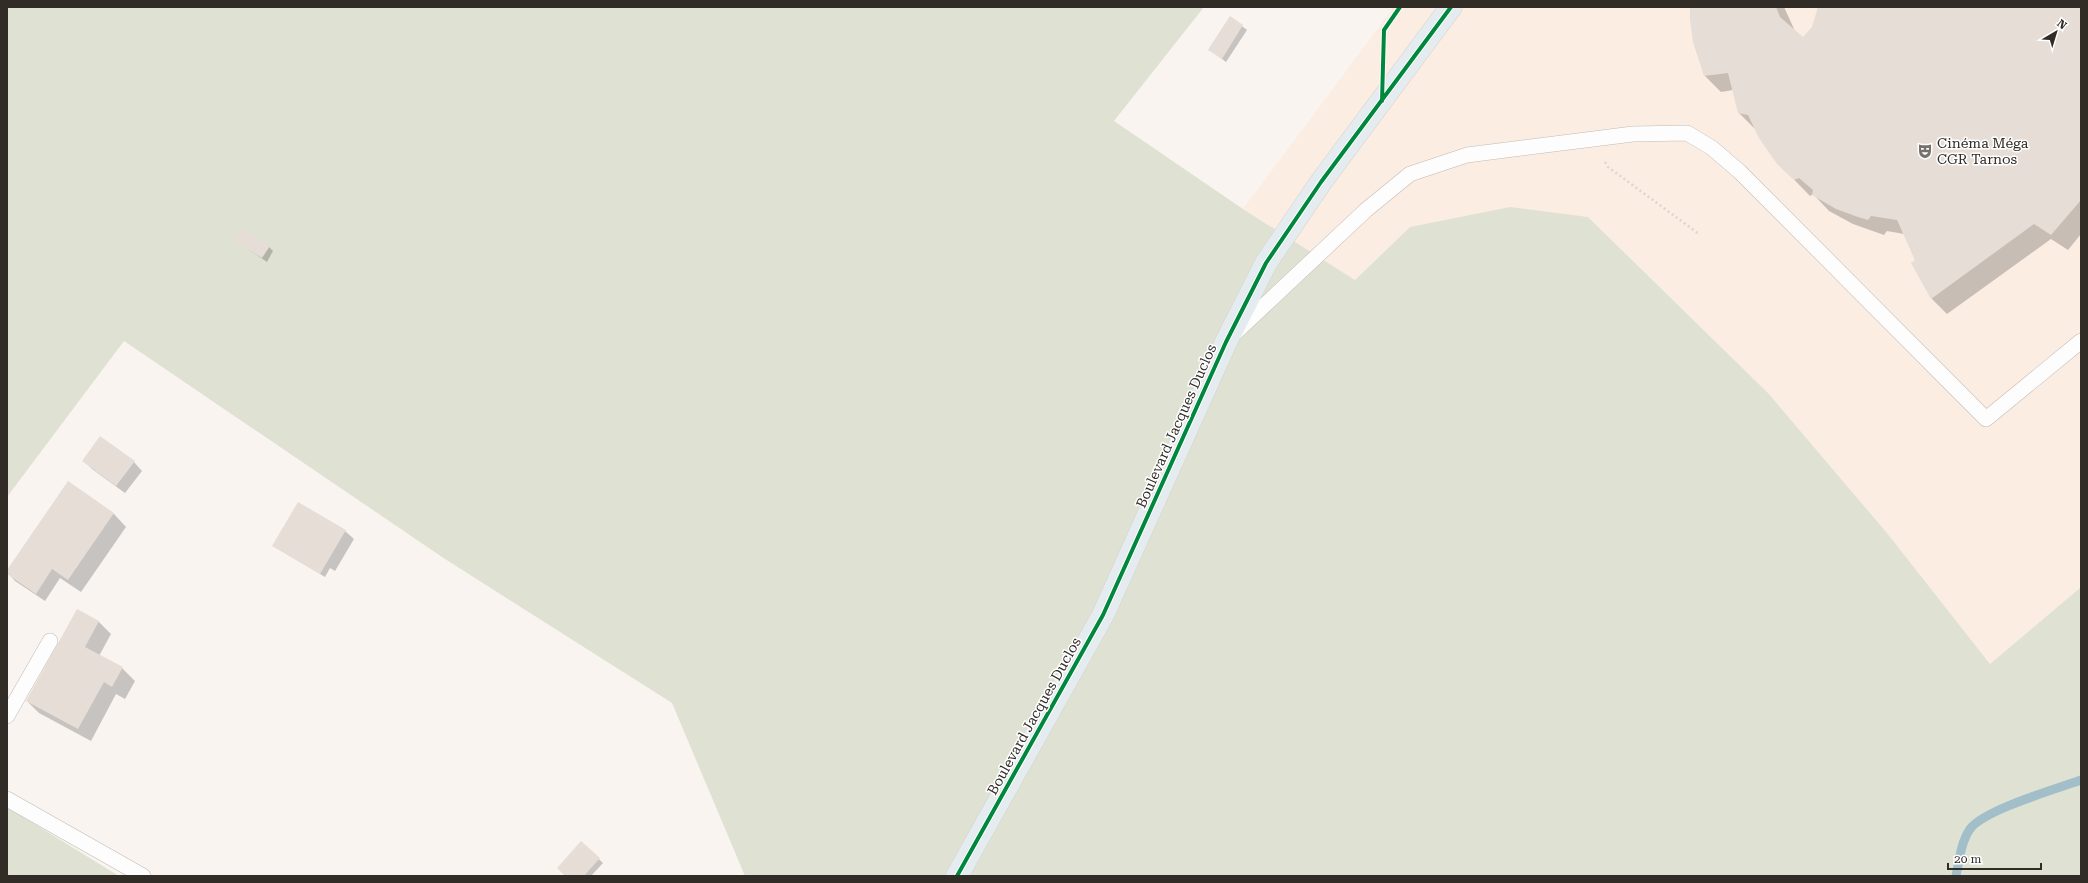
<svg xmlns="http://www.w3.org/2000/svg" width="2088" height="883" font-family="'Roboto Serif',serif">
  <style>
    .built { fill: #fbede1 }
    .green { fill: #dfe2d3 }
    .shadow { fill: #0003 }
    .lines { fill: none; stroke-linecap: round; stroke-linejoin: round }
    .stream { stroke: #a2bec9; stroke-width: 9 }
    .building { fill: #e5ddd6 }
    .lane-casing { stroke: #c0bbb6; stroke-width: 16 }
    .primary-casing { stroke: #d4d1ce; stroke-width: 23 }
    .path { stroke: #d8d6d6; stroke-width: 2.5; stroke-dasharray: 2 3; stroke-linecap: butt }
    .lane { stroke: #fefdfd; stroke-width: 15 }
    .primary { stroke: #e5ecef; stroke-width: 22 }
    .cycleway-casing { stroke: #fff; stroke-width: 6 }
    .cycleway { stroke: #00873e; stroke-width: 4 }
    .labels { text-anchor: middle; stroke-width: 3; stroke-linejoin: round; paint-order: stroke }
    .poi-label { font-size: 14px; fill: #322c27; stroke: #fff; text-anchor: start }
    .street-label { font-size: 14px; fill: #322c27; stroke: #fff }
  </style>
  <rect width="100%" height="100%" fill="#f9f4f0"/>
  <path class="built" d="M 1394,7 L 2081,7 L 2081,587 L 1990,664 L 1887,533 L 1768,393 L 1588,217 L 1410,227 L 1355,280 L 1243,209 Z"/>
  <path class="green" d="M 7,7 L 1204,7 L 1114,121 L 1243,209 L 1355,280 L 1410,227 L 1510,207 L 1588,217 L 1768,393 L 1887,533 L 1990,664 L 2081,587 L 2081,876 L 745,876 L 672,703 L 445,559 L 124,341 L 7,497 Z
    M 7,807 L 119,876 L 7,876 Z"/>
  <path class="shadow" d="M 1691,7 L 1784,7 L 1795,31 L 1803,39 L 1813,27 L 1820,7 L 2081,7 L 2081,234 L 2068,250 L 2051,239 L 1947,314 L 1932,299 L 1904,234 L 1887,231 L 1884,235 L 1853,224 L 1829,211 L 1813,194 L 1810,196 L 1778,163 L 1755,129 L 1739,113 L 1733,90 L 1721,92 L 1705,76 L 1694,42 Z
    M 1230,17 L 1247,30 L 1226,62 L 1209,49 Z
    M 236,241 L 269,247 L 273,251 L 267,262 Z
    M 84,461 L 134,462 L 142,471 L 125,493 L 92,469 Z
    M 68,483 L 114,514 L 126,527 L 81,592 L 60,578 L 45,601 L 15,581 L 7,572 Z
    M 345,531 L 354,539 L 335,571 L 330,568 L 325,577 L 274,546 Z
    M 98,621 L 111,634 L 99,656 L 122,668 L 135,681 L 125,699 L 116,694 L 91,741 L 39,713 L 27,701 Z
    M 581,842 L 603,863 L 591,876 L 566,876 Z"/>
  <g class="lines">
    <path class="stream" d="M 1956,876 C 1959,861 1961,842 1970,829 C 1984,810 2056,789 2081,780"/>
  </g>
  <path class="building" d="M 1690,7 L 1776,7 L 1780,17 L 1803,37 L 1812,27 L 1818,7 L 2081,7 L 2081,200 L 2051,235 L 2034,224 L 1931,299 L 1911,263 L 1915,260 L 1897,220 L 1871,216 L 1868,220 L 1858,217 L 1836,209 L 1812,195 L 1813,190 L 1799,178 L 1794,180 L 1777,164 L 1759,138 L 1748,115 L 1738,113 L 1728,73 L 1704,76 L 1693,42 L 1690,19 Z
    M 1230,16 L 1243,25 L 1222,59 L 1208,50 Z
    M 242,229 L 270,246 L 262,258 L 234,241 Z
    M 100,436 L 135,461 L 116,486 L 82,461 Z
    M 68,481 L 114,513 L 68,580 L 52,569 L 36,594 L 7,574 L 7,570 Z
    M 298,502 L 346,530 L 320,574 L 272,546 Z
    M 77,609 L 99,621 L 85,647 L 123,667 L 112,687 L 104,682 L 78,729 L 26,701 Z
    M 581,841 L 600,858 L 584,876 L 565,876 L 557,868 Z"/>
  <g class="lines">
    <g class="lane-casing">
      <path id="lane" d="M 1235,333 L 1366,210 L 1410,174 L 1467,155 L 1633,134 L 1687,133 L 1712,148 L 1740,172 L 1986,419 L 2081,341
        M 7,716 L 50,641
        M 7,799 L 143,876"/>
    </g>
    <g class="primary-casing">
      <path id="primary" d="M 957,876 L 1103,615 L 1226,342 L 1266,263 L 1321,182 L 1451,7"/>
    </g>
    <path class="path" d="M 1605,162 L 1608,167 L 1699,234"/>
    <use href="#lane" class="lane"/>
    <use href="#primary" class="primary"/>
    <g class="cycleway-casing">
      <path id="cycleway" d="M 1382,101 L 1384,30 L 1400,7
        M 957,876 L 1103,615 L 1226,342 L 1266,263 L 1321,182 L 1451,7"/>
    </g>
    <use href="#cycleway" class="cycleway"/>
  </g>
  <defs>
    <g id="theatre-bare" transform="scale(1.2)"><path d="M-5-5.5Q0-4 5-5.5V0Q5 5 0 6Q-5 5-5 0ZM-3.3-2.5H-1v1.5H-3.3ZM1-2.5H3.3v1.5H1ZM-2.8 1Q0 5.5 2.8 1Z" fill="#78726d" stroke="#fff" stroke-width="2.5" paint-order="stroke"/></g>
  </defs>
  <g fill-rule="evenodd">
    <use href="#theatre-bare" x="1925" y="151"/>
  </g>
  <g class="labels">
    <g class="poi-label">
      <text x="1937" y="148">Cinéma Méga<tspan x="1937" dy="16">CGR Tarnos</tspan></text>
    </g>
    <g class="street-label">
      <text transform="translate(1176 426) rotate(-66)" y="5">Boulevard Jacques Duclos</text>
      <text transform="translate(1034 716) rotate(-61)" y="5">Boulevard Jacques Duclos</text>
    </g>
  </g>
  <rect width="2088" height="883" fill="none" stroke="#322c27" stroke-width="16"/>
  <g transform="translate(2056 32) rotate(38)" stroke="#ffffff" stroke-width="3" paint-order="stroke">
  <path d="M0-3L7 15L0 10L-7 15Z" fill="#322c27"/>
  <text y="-6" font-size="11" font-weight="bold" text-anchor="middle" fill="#322c27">N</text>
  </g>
  <path d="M1948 863v6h93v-6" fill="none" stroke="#322c27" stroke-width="2"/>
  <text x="1954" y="863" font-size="12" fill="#322c27" stroke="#ffffff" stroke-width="3" paint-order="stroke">20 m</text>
</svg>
